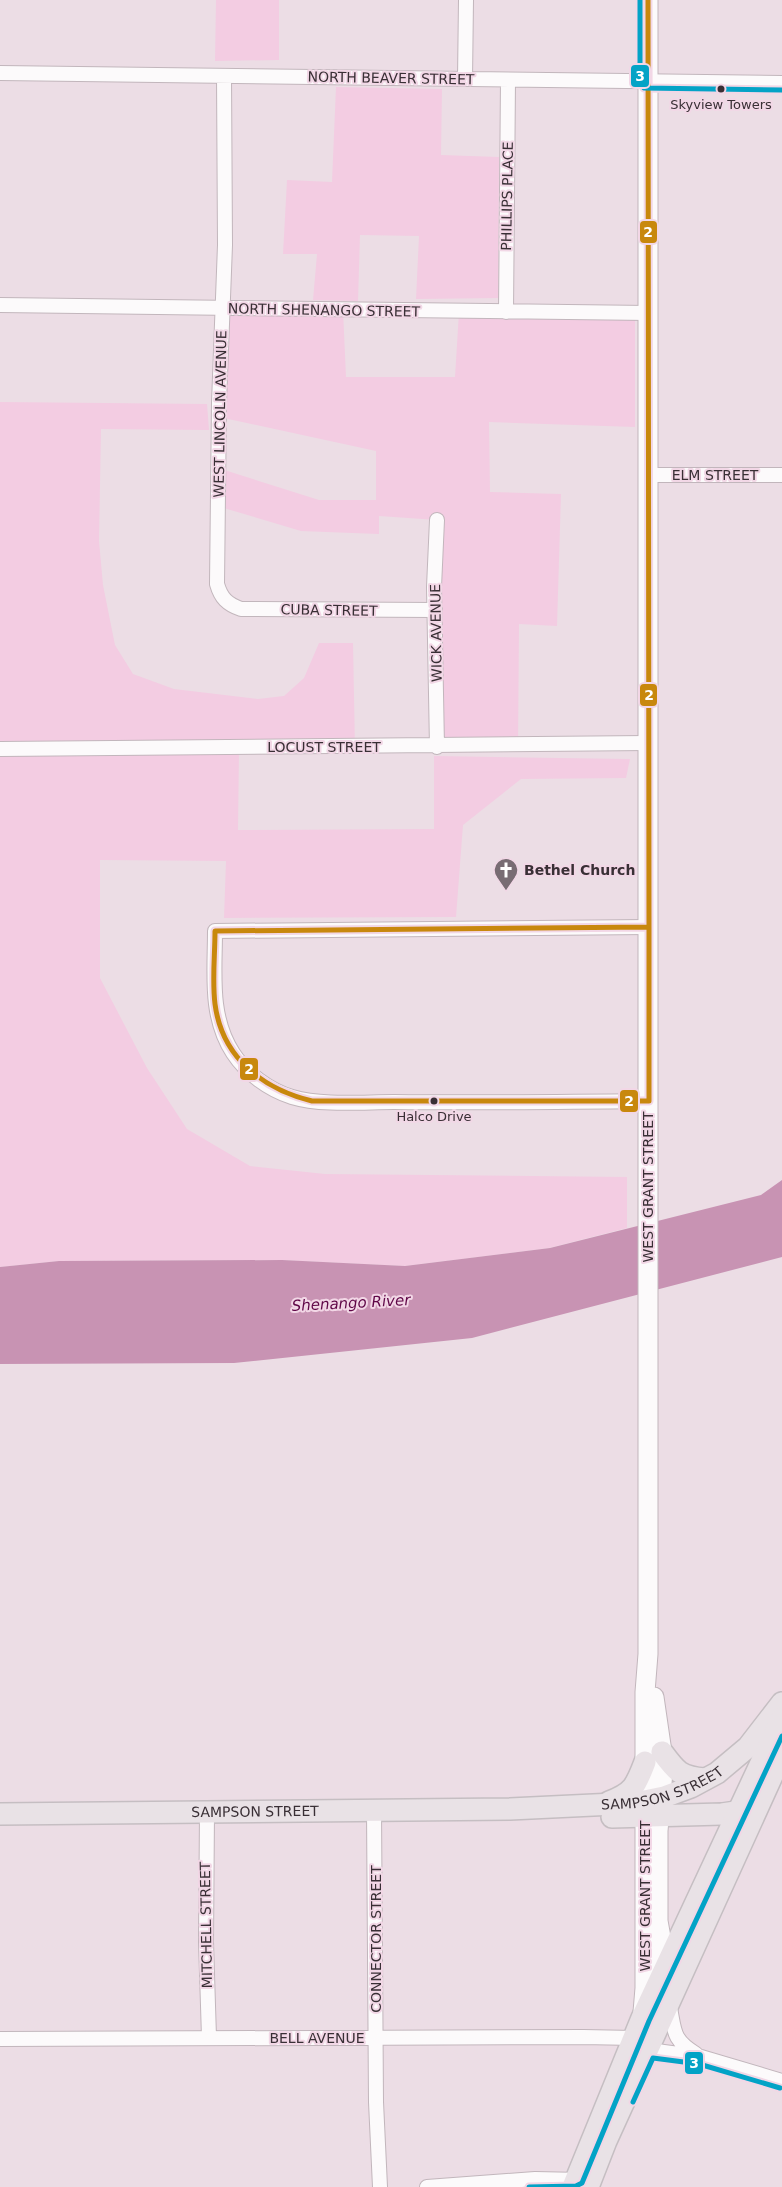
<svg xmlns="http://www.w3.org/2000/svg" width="782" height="2187" font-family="'DejaVu Sans',sans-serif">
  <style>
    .green { fill: #f3cce2 }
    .water { fill: #c893b3 }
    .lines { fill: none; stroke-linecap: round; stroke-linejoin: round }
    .street-casing { stroke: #c2b6bc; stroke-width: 16 }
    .secondary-casing { stroke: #c2b6bc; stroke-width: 21 }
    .primary-casing { stroke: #c5bec2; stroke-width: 24 }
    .street { stroke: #fcfafb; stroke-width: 14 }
    .secondary { stroke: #fcfafb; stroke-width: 19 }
    .primary { stroke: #e9e2e6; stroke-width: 21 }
    .bus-1-casing { stroke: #f2d7e6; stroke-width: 9 }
    .bus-2-casing { stroke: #f2d7e6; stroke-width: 9 }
    .bus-1 { stroke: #c8880d; stroke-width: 5 }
    .bus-2 { stroke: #03a3c6; stroke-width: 5 }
    .bus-dot { fill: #392f35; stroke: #f2d7e6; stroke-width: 2 }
    .labels { text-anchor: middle; stroke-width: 4; stroke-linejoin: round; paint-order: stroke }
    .bus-label { font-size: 13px; fill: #392f35; stroke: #f2d7e6 }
    .street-label { font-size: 14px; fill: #392f35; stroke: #f2d7e6 }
    .poi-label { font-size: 14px; font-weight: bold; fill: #392f35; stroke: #f2d7e6; text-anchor: start }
    .water-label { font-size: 15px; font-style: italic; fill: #5f0647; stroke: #f2d7e6 }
    .line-badge { stroke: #f2d7e6; stroke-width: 2 }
    .badge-label { font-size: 14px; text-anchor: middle; font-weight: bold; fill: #fff }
  </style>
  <rect width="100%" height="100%" fill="#ecdde5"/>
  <path class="green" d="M 216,0 L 279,0 L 279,60 L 215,61 Z
    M 336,87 L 442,89 L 441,155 L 499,157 L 498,298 L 416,299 L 419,236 L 360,235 L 358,301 L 313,300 L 317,254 L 283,254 L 287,180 L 332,182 Z
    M 222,308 L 343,310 L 346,377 L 455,377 L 459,312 L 635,313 L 635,427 L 489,422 L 490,492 L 561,494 L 557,626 L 519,624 L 518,748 L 437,747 L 437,520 L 379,516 L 379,534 L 301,531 L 217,506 L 218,468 L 319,500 L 376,500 L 376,451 L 219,417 Z
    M 0,402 L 207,404 L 209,430 L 101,429 L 99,541 L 103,585 L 115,645 L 133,674 L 174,689 L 258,699 L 284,696 L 304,678 L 319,643 L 353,643 L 355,749 L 239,749 L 238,830 L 434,829 L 434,756 L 630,759 L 626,778 L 521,779 L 463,825 L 456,917 L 224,918 L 226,861 L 100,860 L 100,978 L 147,1068 L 187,1129 L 250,1166 L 325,1174 L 627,1177 L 627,1228 L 549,1248 L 405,1266 L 282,1260 L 59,1261 L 0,1267 Z"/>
  <path class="water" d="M 782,1180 L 782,1257 L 472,1338 L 234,1363 L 0,1364 L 0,1267 L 59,1261 L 282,1260 L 405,1266 L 550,1248 L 761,1195 Z"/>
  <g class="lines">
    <g class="street-casing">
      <path id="street" d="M 0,73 L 782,83
        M 224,76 L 225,245 L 219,403 L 217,584 C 221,598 227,604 241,609 L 435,610
        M 465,79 L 466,0
        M 0,305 L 648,313
        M 506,312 L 508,80
        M 648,475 L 782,475
        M 437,747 L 434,587 L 437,520
        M 0,749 L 648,743
        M 649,927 L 215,931 C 215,973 209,1016 233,1053 C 246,1073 269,1090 292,1097 C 322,1106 363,1102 394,1102 C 479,1103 564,1102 649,1101
        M 374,1810 L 376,2102 L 380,2187
        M 207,1812 L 206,1942 L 209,2037
        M 669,2003 C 675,2030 671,2039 696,2054
        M 0,2039 L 583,2037 L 634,2038
        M 649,2050 L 701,2057 L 782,2081
        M 427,2187 L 535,2179 L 582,2180"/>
    </g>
    <g class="secondary-casing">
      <path id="secondary" d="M 654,1697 L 662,1752 L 663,1771 L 658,1831 L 658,1921 L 663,1949 L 663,1972
        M 643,2012 L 645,1988 L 645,1692 L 648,1654 L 648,0"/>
    </g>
    <g class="primary-casing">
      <g id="primary">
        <path d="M 662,1752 C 676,1771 680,1777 705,1779"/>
        <path d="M 609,1802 C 633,1793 636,1786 645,1762"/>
        <path id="s1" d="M 0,1814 L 510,1809 L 635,1803 L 664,1797 L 691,1787 L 717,1773 L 748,1747 L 782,1703"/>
        <path d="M 612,1817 L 722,1814 L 749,1810"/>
        <path d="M 573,2187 L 642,2018 L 782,1718"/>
        <path d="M 588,2187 L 606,2141 L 782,1754"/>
      </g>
    </g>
    <use href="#street" class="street"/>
    <use href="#secondary" class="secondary"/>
    <use href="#primary" class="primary"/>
    <g class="bus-1-casing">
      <path id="bus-1" d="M 648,0 L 649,927
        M 649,927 L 649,1101 L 312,1101 C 263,1089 222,1058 215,1004 C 212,980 215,955 215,931 Z"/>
    </g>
    <g class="bus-2-casing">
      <path id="bus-2" d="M 640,0 L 640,82 L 644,88 L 782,90
        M 633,2102 L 653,2058 L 699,2064 L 780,2088
        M 529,2187 L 576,2186 L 582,2183 L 649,2021 L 782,1736"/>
    </g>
    <use href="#bus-1" class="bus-1"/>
    <use href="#bus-2" class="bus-2"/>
  </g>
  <defs>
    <g id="church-pin" transform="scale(1.25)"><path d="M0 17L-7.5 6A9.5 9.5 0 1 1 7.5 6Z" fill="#786c73" stroke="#f2d7e6"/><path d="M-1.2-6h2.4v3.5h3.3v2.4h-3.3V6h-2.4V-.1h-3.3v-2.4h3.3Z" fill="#fff"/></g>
  </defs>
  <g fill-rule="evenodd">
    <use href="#church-pin" x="506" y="870"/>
  </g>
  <g class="bus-dot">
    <circle cx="721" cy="89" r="4.5"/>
    <circle cx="434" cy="1101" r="4.5"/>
  </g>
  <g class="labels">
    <g class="bus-label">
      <text x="721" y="109">Skyview Towers</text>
      <text x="434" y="1121">Halco Drive</text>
    </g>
    <g class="street-label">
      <text transform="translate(391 78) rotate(1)" y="5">NORTH BEAVER STREET</text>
      <text transform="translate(507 196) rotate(-89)" y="5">PHILLIPS PLACE</text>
      <text transform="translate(324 310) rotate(1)" y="5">NORTH SHENANGO STREET</text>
      <text transform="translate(220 414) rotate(-89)" y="5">WEST LINCOLN AVENUE</text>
      <text x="715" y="480">ELM STREET</text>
      <text transform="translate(329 610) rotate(1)" y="5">CUBA STREET</text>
      <text transform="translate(436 633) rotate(-91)" y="5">WICK AVENUE</text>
      <text x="324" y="752">LOCUST STREET</text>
      <text transform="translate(648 1187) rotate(-90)" y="5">WEST GRANT STREET</text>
      <text dy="5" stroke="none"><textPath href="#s1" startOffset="665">SAMPSON STREET</textPath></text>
      <text dy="5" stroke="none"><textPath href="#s1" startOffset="255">SAMPSON STREET</textPath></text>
      <text transform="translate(645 1896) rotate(-90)" y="5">WEST GRANT STREET</text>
      <text transform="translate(206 1925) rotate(-91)" y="5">MITCHELL STREET</text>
      <text transform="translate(376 1939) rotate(-90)" y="5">CONNECTOR STREET</text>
      <text x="317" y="2043">BELL AVENUE</text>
    </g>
    <g class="poi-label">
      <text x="524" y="875">Bethel Church</text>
    </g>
    <g class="water-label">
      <text transform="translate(351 1303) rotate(-3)" y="5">Shenango River</text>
    </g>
  </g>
  <g class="line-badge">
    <rect x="630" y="64" width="20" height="24" rx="5" fill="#03a3c6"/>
    <rect x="639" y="220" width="19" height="24" rx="5" fill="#c8880d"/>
    <rect x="639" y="683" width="19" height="24" rx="5" fill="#c8880d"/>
    <rect x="239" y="1057" width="20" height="24" rx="5" fill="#c8880d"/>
    <rect x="619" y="1089" width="20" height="24" rx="5" fill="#c8880d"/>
    <rect x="684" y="2051" width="20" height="24" rx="5" fill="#03a3c6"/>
  </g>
  <g class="badge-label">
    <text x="640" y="81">3</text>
    <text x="648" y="237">2</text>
    <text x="649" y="700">2</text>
    <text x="249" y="1074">2</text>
    <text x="629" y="1106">2</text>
    <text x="694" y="2068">3</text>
  </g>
</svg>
